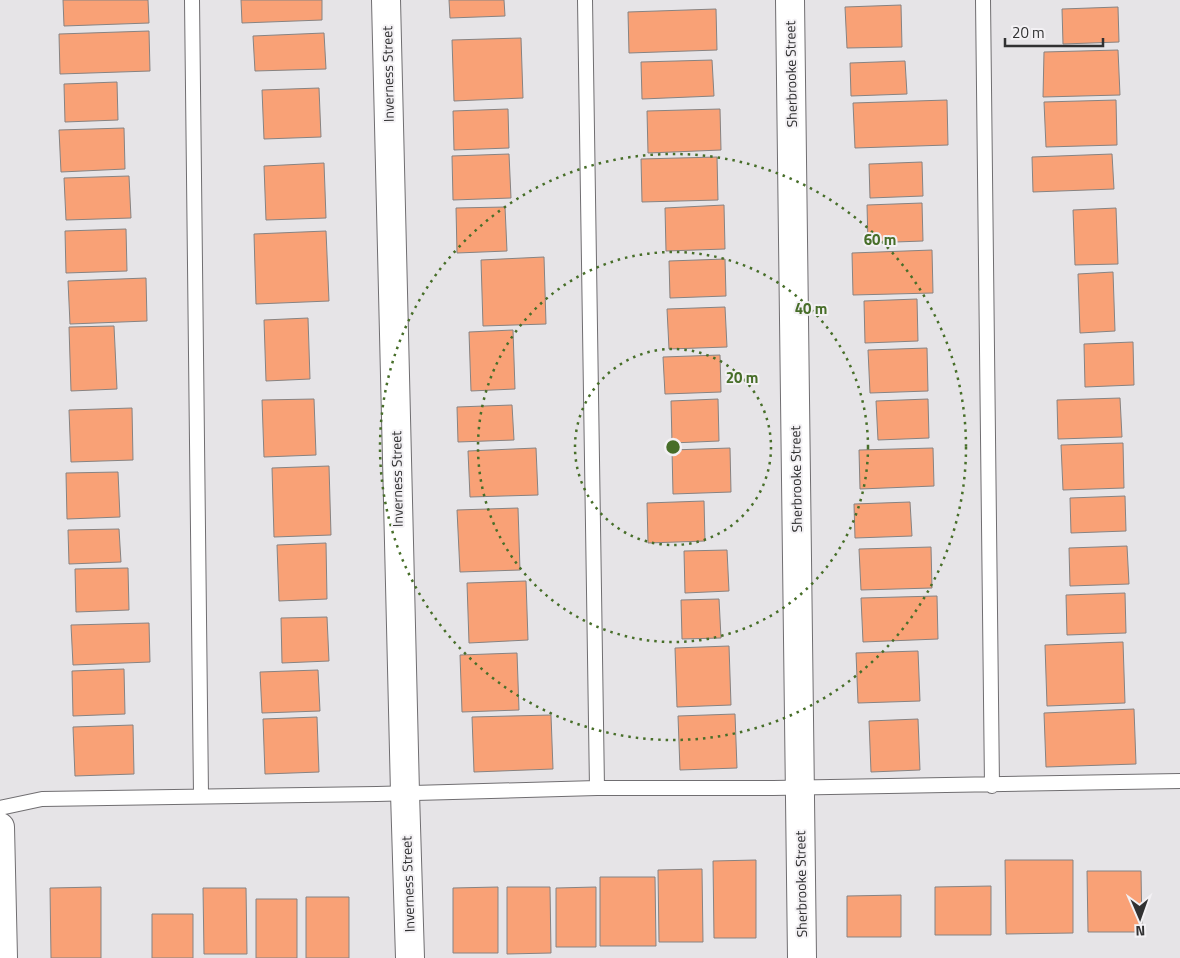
<svg xmlns="http://www.w3.org/2000/svg" width="1180" height="958" font-family="'Titillium Web',sans-serif">
  <style>
    .building { fill: #f9a176; stroke: #878382 }
    .lines { fill: none; stroke-linecap: round; stroke-linejoin: round }
    .lane-casing { stroke: #706e71; stroke-width: 16 }
    .street-casing { stroke: #706e71; stroke-width: 30 }
    .lane { stroke: #fff; stroke-width: 14 }
    .street { stroke: #fff; stroke-width: 28 }
    .ring { fill: none; stroke: #476e29; stroke-width: 2.5; stroke-dasharray: 2.5 5 }
    .labels { text-anchor: middle; stroke-width: 4; stroke-linejoin: round; paint-order: stroke }
    .street-label { font-size: 14px; fill: #313132; stroke: #f3f1f4 }
    .centre { fill: #476e29; stroke: #f3f1f4; stroke-width: 2.5 }
    .ring-label { font-size: 15px; text-anchor: middle; font-weight: bold; fill: #476e29; stroke: #f3f1f4; stroke-width: 4; stroke-linejoin: round; paint-order: stroke }
  </style>
  <rect width="100%" height="100%" fill="#e6e4e7"/>
  <path class="building" d="M 63,0 L 148,0 L 149,23 L 64,26 Z
    M 241,0 L 322,0 L 322,20 L 242,23 Z
    M 449,0 L 504,0 L 505,16 L 450,18 Z
    M 901,5 L 902,47 L 847,48 L 845,7 Z
    M 1118,7 L 1119,42 L 1063,44 L 1062,9 Z
    M 716,9 L 717,50 L 629,53 L 628,12 Z
    M 149,31 L 150,71 L 60,74 L 59,34 Z
    M 324,33 L 326,69 L 255,71 L 253,36 Z
    M 521,38 L 523,98 L 454,101 L 452,40 Z
    M 1118,50 L 1120,95 L 1043,97 L 1044,52 Z
    M 712,60 L 714,96 L 642,99 L 641,62 Z
    M 905,61 L 907,94 L 851,96 L 850,63 Z
    M 117,82 L 118,120 L 65,122 L 64,84 Z
    M 319,88 L 321,137 L 264,139 L 262,90 Z
    M 947,100 L 948,145 L 855,148 L 853,103 Z
    M 1116,100 L 1117,145 L 1046,147 L 1044,102 Z
    M 508,109 L 509,148 L 454,150 L 453,111 Z
    M 720,109 L 721,150 L 648,153 L 647,111 Z
    M 124,128 L 125,169 L 61,172 L 59,130 Z
    M 509,154 L 511,198 L 453,200 L 452,156 Z
    M 1112,154 L 1114,189 L 1033,192 L 1032,157 Z
    M 717,157 L 718,200 L 642,202 L 641,159 Z
    M 922,162 L 923,196 L 870,198 L 869,164 Z
    M 324,163 L 326,218 L 266,220 L 264,166 Z
    M 129,176 L 131,218 L 66,220 L 64,178 Z
    M 922,203 L 923,241 L 868,243 L 867,205 Z
    M 724,205 L 725,249 L 666,251 L 665,208 Z
    M 505,207 L 507,251 L 457,253 L 456,208 Z
    M 1116,208 L 1118,264 L 1075,265 L 1073,210 Z
    M 126,229 L 127,271 L 66,273 L 65,231 Z
    M 326,231 L 329,301 L 256,304 L 254,234 Z
    M 932,250 L 933,293 L 853,295 L 852,253 Z
    M 544,257 L 546,324 L 483,326 L 481,260 Z
    M 725,259 L 726,296 L 670,298 L 669,261 Z
    M 1113,272 L 1115,331 L 1080,333 L 1078,274 Z
    M 146,278 L 147,321 L 70,324 L 68,281 Z
    M 917,299 L 918,341 L 865,343 L 864,301 Z
    M 725,307 L 727,347 L 669,349 L 667,309 Z
    M 308,318 L 310,379 L 266,381 L 264,320 Z
    M 114,326 L 117,389 L 71,391 L 69,327 Z
    M 513,330 L 515,389 L 471,391 L 469,332 Z
    M 1133,342 L 1134,385 L 1085,387 L 1084,344 Z
    M 927,348 L 928,391 L 870,393 L 868,350 Z
    M 720,355 L 721,392 L 665,394 L 663,357 Z
    M 1120,398 L 1122,437 L 1058,439 L 1057,400 Z
    M 314,399 L 316,455 L 264,457 L 262,400 Z
    M 718,399 L 719,441 L 672,443 L 671,401 Z
    M 928,399 L 929,438 L 878,440 L 876,401 Z
    M 512,405 L 514,440 L 458,442 L 457,407 Z
    M 132,408 L 133,460 L 71,462 L 69,410 Z
    M 1123,443 L 1124,488 L 1063,490 L 1061,445 Z
    M 536,448 L 538,495 L 470,497 L 468,451 Z
    M 730,448 L 731,492 L 673,494 L 672,450 Z
    M 933,448 L 934,486 L 860,489 L 859,450 Z
    M 329,466 L 331,535 L 274,537 L 272,468 Z
    M 118,472 L 120,517 L 67,519 L 66,473 Z
    M 1125,496 L 1126,531 L 1071,533 L 1070,498 Z
    M 704,501 L 705,541 L 648,543 L 647,503 Z
    M 910,502 L 912,536 L 855,538 L 854,504 Z
    M 518,508 L 520,570 L 460,572 L 457,510 Z
    M 119,529 L 121,562 L 69,564 L 68,530 Z
    M 326,543 L 327,599 L 279,601 L 277,545 Z
    M 1127,546 L 1129,584 L 1070,586 L 1069,548 Z
    M 931,547 L 932,588 L 861,590 L 859,549 Z
    M 727,550 L 729,591 L 685,593 L 684,551 Z
    M 128,568 L 129,610 L 76,612 L 75,569 Z
    M 526,581 L 528,640 L 469,643 L 467,583 Z
    M 1125,593 L 1126,633 L 1067,635 L 1066,595 Z
    M 937,596 L 938,639 L 863,642 L 861,598 Z
    M 719,599 L 721,638 L 682,639 L 681,600 Z
    M 327,617 L 329,661 L 282,663 L 281,618 Z
    M 149,623 L 150,662 L 73,665 L 71,625 Z
    M 1123,642 L 1125,703 L 1047,706 L 1045,645 Z
    M 729,646 L 731,705 L 677,707 L 675,648 Z
    M 918,651 L 920,701 L 858,703 L 856,653 Z
    M 517,653 L 519,710 L 462,712 L 460,655 Z
    M 124,669 L 125,714 L 73,716 L 72,671 Z
    M 318,670 L 320,711 L 262,713 L 260,672 Z
    M 1134,709 L 1136,764 L 1046,767 L 1044,713 Z
    M 735,714 L 737,768 L 680,770 L 678,716 Z
    M 551,715 L 553,769 L 474,772 L 472,717 Z
    M 317,717 L 319,772 L 265,774 L 263,719 Z
    M 918,719 L 920,770 L 871,772 L 869,721 Z
    M 133,725 L 134,774 L 75,776 L 73,727 Z
    M 756,860 L 756,938 L 714,938 L 713,861 Z
    M 1005,860 L 1073,860 L 1073,933 L 1006,934 Z
    M 702,869 L 703,942 L 659,942 L 658,870 Z
    M 1087,871 L 1141,871 L 1142,932 L 1088,932 Z
    M 600,877 L 655,877 L 656,946 L 600,946 Z
    M 991,886 L 991,935 L 935,935 L 935,887 Z
    M 101,887 L 101,958 L 51,958 L 50,888 Z
    M 498,887 L 498,953 L 453,953 L 453,888 Z
    M 507,887 L 550,887 L 551,953 L 507,954 Z
    M 596,887 L 596,947 L 556,947 L 556,888 Z
    M 203,888 L 246,888 L 247,954 L 204,954 Z
    M 901,895 L 901,937 L 847,937 L 847,896 Z
    M 306,897 L 349,897 L 349,958 L 306,958 Z
    M 256,899 L 297,899 L 297,958 L 256,958 Z
    M 152,914 L 193,914 L 193,958 L 152,958 Z"/>
  <g class="lines">
    <g class="lane-casing">
      <path id="lane" d="M 192,0 L 201,795
        M 585,0 L 597,788
        M 983,0 L 992,786
        M 0,808 L 42,799 L 377,794 L 597,788 L 773,788 L 1180,781"/>
    </g>
    <g class="street-casing">
      <path id="street" d="M 386,0 L 405,793 L 410,958
        M 790,0 L 802,958
        M 0,827 L 3,958"/>
    </g>
    <use href="#lane" class="lane"/>
    <use href="#street" class="street"/>
  </g>
  <g class="ring">
    <circle cx="673" cy="447" r="98"/>
    <circle cx="673" cy="447" r="195"/>
    <circle cx="673" cy="447" r="293"/>
  </g>
  <g class="labels">
    <g class="street-label">
      <text transform="translate(388 74) rotate(-91)" y="5">Inverness Street</text>
      <text transform="translate(791 74) rotate(-91)" y="5">Sherbrooke Street</text>
      <text transform="translate(397 479) rotate(-91)" y="5">Inverness Street</text>
      <text transform="translate(796 479) rotate(-91)" y="5">Sherbrooke Street</text>
      <text transform="translate(408 884) rotate(-92)" y="5">Inverness Street</text>
      <text transform="translate(801 884) rotate(-91)" y="5">Sherbrooke Street</text>
    </g>
  </g>
  <circle cx="673" cy="447" r="8" class="centre"/>
  <g class="ring-label">
    <text x="880" y="245">60 m</text>
    <text x="811" y="314">40 m</text>
    <text x="742" y="383">20 m</text>
  </g>
  <g transform="translate(1140 918) rotate(178)" stroke="#f3f1f4" stroke-width="4" paint-order="stroke">
  <path d="M0-4L9 19L0 12L-9 19Z" fill="#313132"/>
  <text y="-8" font-size="14" font-weight="bold" text-anchor="middle" fill="#313132">N</text>
  </g>
  <path d="M1005 38v8h98v-8" fill="none" stroke="#313132" stroke-width="2.5"/>
  <text x="1012" y="38" font-size="15" fill="#313132" stroke="#f3f1f4" stroke-width="4" paint-order="stroke">20 m</text>
</svg>
